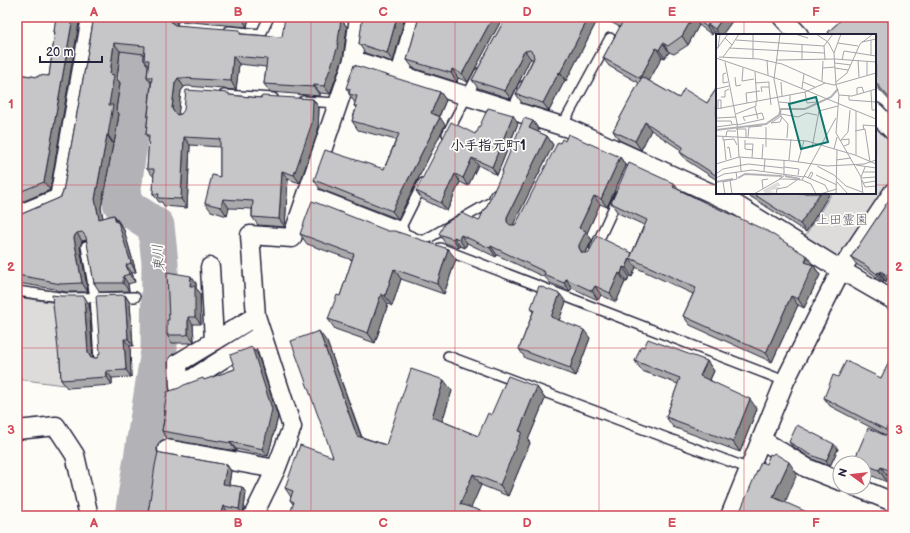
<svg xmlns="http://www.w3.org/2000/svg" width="910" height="533" font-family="'Balsamiq Sans','Klee One',sans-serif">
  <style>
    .green { fill: #dddcdb; stroke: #807f8b }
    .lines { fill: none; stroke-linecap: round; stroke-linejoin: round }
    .river { stroke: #b2b2b7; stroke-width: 37 }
    .lane-casing { stroke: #22223b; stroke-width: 12 }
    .street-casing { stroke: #22223b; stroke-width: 21 }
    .lane { stroke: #fdfcf7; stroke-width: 9 }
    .street { stroke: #fdfcf7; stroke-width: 18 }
    .wall { fill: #aaaaac; stroke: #22223b }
    .shaded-wall { fill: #8b8b8c; stroke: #22223b }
    .building { fill: #c6c6c8; stroke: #22223b }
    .grid { fill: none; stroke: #d1495b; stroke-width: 1; stroke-opacity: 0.55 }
    .labels { text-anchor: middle; stroke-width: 3.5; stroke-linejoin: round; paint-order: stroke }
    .park-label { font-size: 13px; fill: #5a5a6b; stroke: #fdfcf7 }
    .neighbourhood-label { font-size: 14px; font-weight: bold; fill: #22223b; stroke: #fdfcf7 }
    .water-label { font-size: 14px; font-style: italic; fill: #545466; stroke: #fdfcf7 }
    .inset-river { fill: none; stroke: #b2b2b7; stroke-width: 2 }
    .inset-road { fill: none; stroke: #a5a5ac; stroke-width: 1 }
    .view { fill: #0f766e; fill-opacity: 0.15; stroke: #0f766e; stroke-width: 2 }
    .inset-edge { fill: none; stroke: #22223b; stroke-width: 2 }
    .neatline { fill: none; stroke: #d1495b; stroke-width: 1.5 }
    .grid-label { font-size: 13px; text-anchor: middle; font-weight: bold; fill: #d1495b }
  </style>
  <rect width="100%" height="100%" fill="#fdfcf7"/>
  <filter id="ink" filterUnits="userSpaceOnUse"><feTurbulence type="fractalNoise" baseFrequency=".025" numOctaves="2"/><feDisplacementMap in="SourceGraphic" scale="8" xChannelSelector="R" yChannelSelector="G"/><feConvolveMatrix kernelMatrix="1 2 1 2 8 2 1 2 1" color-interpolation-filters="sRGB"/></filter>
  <g filter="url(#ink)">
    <path class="green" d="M 876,123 L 893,141 L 893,182 L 867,220 L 840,258 L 805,236 L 832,193 L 875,193 L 875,126 Z
      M 17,297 L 56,303 L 64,385 L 17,379 Z"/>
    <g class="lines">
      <path class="river" d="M 133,516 L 159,351 L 160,263 L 156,226 L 121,203 L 137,82 L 136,17"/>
      <g class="lane-casing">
        <path id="lane" d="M 229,31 L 261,34 L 269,17
          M 224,95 L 273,98
          M 303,101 L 338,103
          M 512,110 L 523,86
          M 562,126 L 610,38
          M 447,134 L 479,73
          M 422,241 L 399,231 L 423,183
          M 423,241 L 493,201 L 495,195
          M 86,246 L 95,297 L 99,360
          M 440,248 L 785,381
          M 595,248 L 619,196
          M 17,291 L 66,298 L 135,297
          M 448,356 L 750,469"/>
      </g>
      <g class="street-casing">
        <path id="street" d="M 359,17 L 353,60 L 568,128 L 733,203 L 841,270 L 893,300
          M 782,17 L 799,35
          M 400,75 L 416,17
          M 875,112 L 893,131
          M 307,195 L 399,231
          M 17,215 L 59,198 L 91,17
          M 210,267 L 214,341
          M 256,316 L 178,363 L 179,387 L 262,334
          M 17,430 L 56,426 L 75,455 L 89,516
          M 762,440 L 807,468 L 840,481
          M 167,449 L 276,469
          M 856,487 L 893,502
          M 253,516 L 276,469 L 292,427 L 256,316 L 250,235 L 292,238 L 353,60
          M 730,516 L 785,381 L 841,270 L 893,192"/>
      </g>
      <use href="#lane" class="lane"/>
      <use href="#street" class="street"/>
    </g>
    <path class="wall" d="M 56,17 L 50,190 L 17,204 L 17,74 L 38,77 L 49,76 L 55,33 L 54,32 Z
      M 94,17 L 249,17 L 247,27 L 180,21 L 177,23 L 177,25 L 243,34 L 282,37 L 330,18 L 341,19 L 347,27 L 343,58 L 330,94 L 320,93 L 320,96 L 270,92 L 264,84 L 266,67 L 239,64 L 236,90 L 187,86 L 184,87 L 181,91 L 178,114 L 181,114 L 230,95 L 261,98 L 313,99 L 319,108 L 318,131 L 300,183 L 288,179 L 285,227 L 258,225 L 252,217 L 252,209 L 229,208 L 227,216 L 211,211 L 205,203 L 220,177 L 220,147 L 190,145 L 187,208 L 164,206 L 162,202 L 159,202 L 153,194 L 154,177 L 147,169 L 149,139 L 146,135 L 151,83 L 147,77 L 148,66 L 144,60 L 144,54 L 120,51 L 117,79 L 120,83 L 116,109 L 119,114 L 114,144 L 113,144 L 101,208 L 103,218 L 114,215 L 120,224 L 121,226 L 124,230 L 136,272 L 132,273 L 135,282 L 128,284 L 129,291 L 100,292 L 94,283 L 87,240 L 82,241 L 80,247 L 88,292 L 66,292 L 56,290 L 55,289 L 17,283 L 17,216 L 57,199 L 61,197 L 63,192 Z
      M 364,17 L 405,17 L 393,62 L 365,53 L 359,44 Z
      M 419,17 L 503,17 L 468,82 L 458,78 L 457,82 L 413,68 L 407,60 Z
      M 506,17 L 599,17 L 566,81 L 565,80 L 549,111 L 522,103 L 516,94 L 533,59 L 531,59 L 529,61 L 511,99 L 478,88 L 472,80 Z
      M 601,17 L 735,17 L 722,35 L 718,35 L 714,32 L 712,35 L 699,25 L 688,45 L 674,54 L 669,52 L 665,58 L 662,57 L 649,81 L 679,98 L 707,103 L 717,88 L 717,180 L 686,160 L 680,152 L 681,150 L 651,130 L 641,150 L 619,140 L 613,131 L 639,83 L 609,66 L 603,58 L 620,27 Z
      M 893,17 L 893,104 L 875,85 L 875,35 L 830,35 L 828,32 L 838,23 Z
      M 346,88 L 440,92 L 446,100 L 439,117 L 445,125 L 398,219 L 320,189 L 314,180 L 384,169 L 396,140 L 358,130 L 352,121 L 356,108 L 354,106 L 355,103 L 349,94 L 349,93 Z
      M 533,121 L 539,130 L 538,132 L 547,136 L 553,145 L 513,225 L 515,225 L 517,222 L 560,143 L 565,141 L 620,157 L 626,166 L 607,207 L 600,204 L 587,233 L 592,240 L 586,253 L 632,253 L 644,225 L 618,213 L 611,203 L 675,184 L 679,190 L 704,202 L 705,203 L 814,266 L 820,275 L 804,308 L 798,305 L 772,362 L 690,325 L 683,316 L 693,294 L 637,268 L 636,267 L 632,277 L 629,276 L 627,282 L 625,282 L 616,302 L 601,295 L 598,300 L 572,288 L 570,291 L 550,283 L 546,278 L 497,255 L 496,257 L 467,243 L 465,248 L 460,246 L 459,248 L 445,243 L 439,234 L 479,221 L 485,210 L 503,172 L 502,171 Z
      M 518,123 L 497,175 L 478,165 L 468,186 L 460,182 L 447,211 L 422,199 L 416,191 L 477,132 Z
      M 745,193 L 830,193 L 806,232 Z
      M 893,194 L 893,284 L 887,279 L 886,282 L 884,280 L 883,282 L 871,273 L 857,265 L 851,257 Z
      M 300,234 L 456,259 L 444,294 L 401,279 L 392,306 L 388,304 L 375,343 L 335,329 L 328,319 L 340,296 L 352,260 L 307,244 Z
      M 196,283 L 196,288 L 200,293 L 201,324 L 193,324 L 194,341 L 191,343 L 172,343 L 167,335 L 169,320 Z
      M 125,295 L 130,303 L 133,346 L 130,346 L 131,377 L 112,378 L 112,385 L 67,388 L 61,380 L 60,360 L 59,359 L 89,304 L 93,358 L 97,358 L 99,355 Z
      M 566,302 L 559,320 L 590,338 L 576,376 L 525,358 L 519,349 L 533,312 L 531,308 Z
      M 327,342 L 362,437 L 386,445 L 452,391 L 442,421 L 478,436 L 491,415 L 537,387 L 545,399 L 528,440 L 530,443 L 508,496 L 481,485 L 471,507 L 293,504 L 290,500 L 291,497 L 285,488 L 333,457 Z
      M 644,347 L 707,361 L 714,371 L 710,380 L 757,409 L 740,452 L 673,427 L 666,417 L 678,384 L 642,371 L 635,361 Z
      M 258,355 L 278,417 L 268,456 L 236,449 L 236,451 L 167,439 L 162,431 L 165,413 L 164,410 L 205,380 L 235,369 Z
      M 893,358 L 893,435 L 891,438 L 830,406 L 824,398 L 838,377 L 881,378 Z
      M 893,439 L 893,480 L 889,478 L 887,482 L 870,475 L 866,469 L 864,468 L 864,463 L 861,463 L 856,456 Z
      M 789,442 L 838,449 L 830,466 L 812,459 L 792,446 Z
      M 161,453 L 227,465 L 231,471 L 229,485 L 242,487 L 246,493 L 243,515 L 228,513 L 227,516 L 147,516 Z"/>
    <path class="shaded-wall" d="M 73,17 L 80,17 L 50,190 L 44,182 Z
      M 171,17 L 173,17 L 177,23 L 176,27 L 172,23 L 170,19 Z
      M 242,17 L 249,17 L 247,27 L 242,18 Z
      M 397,17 L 405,17 L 393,62 L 387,53 Z
      M 493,17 L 503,17 L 468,82 L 462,74 Z
      M 589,17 L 599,17 L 566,81 L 560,73 Z
      M 693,17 L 699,25 L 688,45 L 682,36 Z
      M 723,17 L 735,17 L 722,35 L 719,35 L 715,29 Z
      M 341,19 L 347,27 L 343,58 L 330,94 L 324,86 Z
      M 708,24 L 714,32 L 712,35 L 707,27 Z
      M 114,43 L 120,51 L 117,79 L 120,83 L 116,109 L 119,114 L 114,144 L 108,135 L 110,74 Z
      M 663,43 L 669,52 L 665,58 L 659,50 Z
      M 656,48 L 662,57 L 646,87 L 640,78 Z
      M 525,51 L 531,59 L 529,61 L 511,99 L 505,91 L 523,53 Z
      M 233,56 L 239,64 L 236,90 L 231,81 Z
      M 452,69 L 458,78 L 457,82 L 451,73 Z
      M 559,72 L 565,80 L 549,111 L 543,103 Z
      M 178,78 L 184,87 L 181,91 L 178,117 L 173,111 L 172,108 L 175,83 Z
      M 314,85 L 320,93 L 320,96 L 314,87 Z
      M 440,92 L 446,100 L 437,121 L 431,113 Z
      M 313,99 L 319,108 L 318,131 L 300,183 L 294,175 Z
      M 513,115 L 518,123 L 497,175 L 492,167 Z
      M 440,117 L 445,125 L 398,219 L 392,211 Z
      M 533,121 L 539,130 L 535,137 L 529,128 Z
      M 645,122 L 651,130 L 641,150 L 635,141 Z
      M 107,135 L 113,144 L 101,208 L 105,228 L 99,219 L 95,199 Z
      M 547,136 L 553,145 L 513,225 L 513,231 L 507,222 L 507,217 Z
      M 184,137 L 190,145 L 187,208 L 181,199 Z
      M 620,157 L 626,166 L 607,207 L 601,199 Z
      M 472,158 L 478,165 L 468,186 L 463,178 Z
      M 282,171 L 288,179 L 285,227 L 279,219 Z
      M 455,174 L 460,182 L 447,211 L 441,203 Z
      M 675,184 L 682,193 L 673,187 Z
      M 820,193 L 830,193 L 806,232 L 800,224 Z
      M 594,196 L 600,204 L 587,233 L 592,240 L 585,254 L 585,257 L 579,248 L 579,228 Z
      M 223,199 L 229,208 L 227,216 L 221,207 Z
      M 114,215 L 120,224 L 121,226 L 124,230 L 136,272 L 131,263 Z
      M 77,233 L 82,241 L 80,247 L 88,292 L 82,283 L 74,238 L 75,235 Z
      M 461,235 L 467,243 L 465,248 L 459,239 Z
      M 454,237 L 460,246 L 459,248 L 453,239 Z
      M 491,246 L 497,255 L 496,257 L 490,248 Z
      M 448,249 L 456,259 L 444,294 L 437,284 Z
      M 807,256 L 820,275 L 804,308 L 798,299 L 805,262 Z
      M 630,259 L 636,267 L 632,277 L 626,268 Z
      M 126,265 L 132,273 L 135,282 L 129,274 Z
      M 623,267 L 629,276 L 627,282 L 621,274 Z
      M 394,269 L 401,279 L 392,306 L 385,296 Z
      M 881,271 L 887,279 L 886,282 L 880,273 Z
      M 878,272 L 884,280 L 883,282 L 877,274 Z
      M 619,273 L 625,282 L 616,302 L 610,293 Z
      M 123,276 L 128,284 L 129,291 L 123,283 Z
      M 191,276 L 196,283 L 196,288 L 200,293 L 201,324 L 195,317 L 190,286 Z
      M 566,279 L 572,288 L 570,291 L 564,283 Z
      M 595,286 L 601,295 L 598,300 L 592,291 Z
      M 381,294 L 388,304 L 375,343 L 368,333 Z
      M 560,294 L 566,302 L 557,326 L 551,317 Z
      M 125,295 L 130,303 L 133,346 L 128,339 Z
      M 84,296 L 89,304 L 93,360 L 88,353 Z
      M 791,296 L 798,305 L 772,362 L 766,353 Z
      M 188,317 L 193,324 L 194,341 L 188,334 Z
      M 584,330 L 590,338 L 576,376 L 570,368 Z
      M 319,331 L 327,342 L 365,447 L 357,436 Z
      M 124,339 L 130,346 L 131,377 L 126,370 Z
      M 252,347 L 258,355 L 278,417 L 268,456 L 263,449 Z
      M 707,361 L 714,371 L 707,386 L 700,376 Z
      M 106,371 L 112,378 L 112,385 L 107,377 Z
      M 444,380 L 452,391 L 440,428 L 432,417 Z
      M 537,387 L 545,399 L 528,440 L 530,443 L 508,496 L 500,485 L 519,431 Z
      M 750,399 L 757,409 L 740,452 L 733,442 Z
      M 893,415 L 893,435 L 891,438 L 886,430 Z
      M 230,442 L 236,449 L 236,451 L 230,443 Z
      M 834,444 L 838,449 L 830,466 L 826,461 Z
      M 789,462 L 797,474 L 782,510 L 773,497 Z
      M 227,465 L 231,471 L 228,490 L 223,484 Z
      M 881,467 L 889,478 L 887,482 L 879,470 Z
      M 473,474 L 481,485 L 468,515 L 460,504 Z
      M 242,487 L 246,493 L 243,515 L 239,509 Z
      M 224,506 L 228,513 L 227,516 L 221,516 Z"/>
    <path class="building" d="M 56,17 L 73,17 L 44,182 L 17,193 L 17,74 L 38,77 L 39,75 L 49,76 L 55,32 L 54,32 Z
      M 94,17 L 171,17 L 170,19 L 172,23 L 175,25 L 240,30 L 240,34 L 282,37 L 285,17 L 328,17 L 328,18 L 341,19 L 337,49 L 324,86 L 314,85 L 314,87 L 264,84 L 267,59 L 233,56 L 231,81 L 182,78 L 178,78 L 175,83 L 172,108 L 173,111 L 177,115 L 181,114 L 184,110 L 186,90 L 229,93 L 229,95 L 261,98 L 262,96 L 313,99 L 312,123 L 294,175 L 282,171 L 279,219 L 252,217 L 253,201 L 223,199 L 221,207 L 205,203 L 212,175 L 220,177 L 220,139 L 184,137 L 181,199 L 158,198 L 159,194 L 153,194 L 154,169 L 147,169 L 149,135 L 146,135 L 152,77 L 147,77 L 149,60 L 144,60 L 145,46 L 114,43 L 110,74 L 114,75 L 109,105 L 113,105 L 108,135 L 107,135 L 95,199 L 99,219 L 114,215 L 116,222 L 118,222 L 131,263 L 126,265 L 129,274 L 123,276 L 123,283 L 94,283 L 86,237 L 84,234 L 82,232 L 77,233 L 75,235 L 74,238 L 82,283 L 61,284 L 50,282 L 50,281 L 17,275 L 17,216 L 57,199 L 61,197 L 63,192 Z
      M 223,17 L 242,17 L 242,18 Z
      M 364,17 L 397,17 L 387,53 L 359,44 L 362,21 L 363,21 Z
      M 419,17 L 493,17 L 462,74 L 452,69 L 451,73 L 407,60 Z
      M 506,17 L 589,17 L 560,73 L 559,72 L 543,103 L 516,94 L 534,58 L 533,53 L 530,50 L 525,51 L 523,53 L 505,91 L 472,80 Z
      M 611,17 L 723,17 L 715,29 L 708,24 L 707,27 L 693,17 L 682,36 L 668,46 L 663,43 L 659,50 L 656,48 L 640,78 L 603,58 L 622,23 Z
      M 843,17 L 893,17 L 893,102 L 875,82 L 875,35 L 831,35 L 828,32 L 838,23 Z
      M 354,65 L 440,92 L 431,113 L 440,117 L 392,211 L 314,180 L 325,150 L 384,169 L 399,134 L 352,121 L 357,106 L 354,106 L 357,96 L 349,94 L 350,89 L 346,88 Z
      M 642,77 L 679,98 L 684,89 L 707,103 L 717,88 L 717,176 L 680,152 L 683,147 L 645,122 L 635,141 L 613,131 Z
      M 893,107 L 893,113 L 890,110 Z
      M 488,108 L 513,115 L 492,167 L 472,158 L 463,178 L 455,174 L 441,203 L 416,191 L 451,122 L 475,134 L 476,132 L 477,132 Z
      M 524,118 L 533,121 L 529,128 L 547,136 L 507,217 L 507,222 L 510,225 L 515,225 L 517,222 L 558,142 L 560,143 L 562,139 L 565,141 L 568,134 L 620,157 L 601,199 L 594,196 L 579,228 L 586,231 L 579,245 L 579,248 L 582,253 L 586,253 L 589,252 L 597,236 L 632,253 L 626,268 L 623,267 L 621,274 L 619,273 L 610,293 L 595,286 L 592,291 L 566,279 L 564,283 L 544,275 L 545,272 L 491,246 L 490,248 L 461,235 L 459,239 L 454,237 L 453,239 L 439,234 L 444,224 L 462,213 L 479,221 L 484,210 L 485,210 L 503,171 L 502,171 Z
      M 629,163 L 675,184 L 673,187 L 704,202 L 767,231 L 807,256 L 805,262 L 813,265 L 798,299 L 791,296 L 766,353 L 683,316 L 696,288 L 630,258 L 647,220 L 611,203 Z
      M 752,193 L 820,193 L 800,224 Z
      M 893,194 L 893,280 L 881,271 L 880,273 L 878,272 L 877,274 L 865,265 L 851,257 Z
      M 312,201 L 388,231 L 395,231 L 448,249 L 437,284 L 394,269 L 385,296 L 381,294 L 368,333 L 328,319 L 337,295 L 340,296 L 354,254 L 300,234 Z
      M 167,272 L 191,276 L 190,286 L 195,286 L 195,317 L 188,317 L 188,334 L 186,335 L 167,335 L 167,320 L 169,320 Z
      M 539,286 L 560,294 L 551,317 L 584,330 L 570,368 L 519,349 L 534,310 L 531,308 Z
      M 52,295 L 61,296 L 84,296 L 88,353 L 91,358 L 97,358 L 99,355 L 100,352 L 96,296 L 125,295 L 128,339 L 124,339 L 126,370 L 106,371 L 107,377 L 61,380 L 60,358 L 59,359 Z
      M 319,331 L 357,436 L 386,445 L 411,369 L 444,380 L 432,417 L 478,436 L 488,413 L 491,415 L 508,376 L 537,387 L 519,431 L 522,432 L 500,485 L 473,474 L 460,504 L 496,516 L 289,516 L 294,502 L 290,500 L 293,491 L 285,488 L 300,445 L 333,457 L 291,341 Z
      M 648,339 L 707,361 L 700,376 L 750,399 L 733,442 L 666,417 L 680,378 L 635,361 L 641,346 L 644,347 Z
      M 252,347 L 272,409 L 263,449 L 230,442 L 230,443 L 162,431 L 166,411 L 164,410 L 167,392 L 179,388 L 184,385 L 203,378 L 204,380 L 235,369 L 230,355 Z
      M 891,357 L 893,358 L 893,415 L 886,430 L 824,398 L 833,375 L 838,377 L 846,361 L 881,378 Z
      M 797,425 L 834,444 L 826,461 L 809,454 L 789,442 Z
      M 868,428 L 893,439 L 893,472 L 881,467 L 879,470 L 864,464 L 864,463 L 862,463 L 863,459 L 856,456 Z
      M 158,452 L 161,453 L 227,465 L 223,484 L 242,487 L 239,509 L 224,506 L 221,516 L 147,516 L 149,507 L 155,466 Z
      M 774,453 L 789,462 L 773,497 L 816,516 L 738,516 L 761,462 L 766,464 L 770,454 L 772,455 Z"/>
  </g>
  <path class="grid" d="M 166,17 L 166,516M 311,17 L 311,516M 455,17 L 455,516M 599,17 L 599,516M 744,17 L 744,35M 17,185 L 717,185M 875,185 L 893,185M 744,193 L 744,516M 17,348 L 893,348"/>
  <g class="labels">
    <g class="park-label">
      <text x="842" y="224">上田霊園</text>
    </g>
    <g class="neighbourhood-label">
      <text x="488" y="150">小手指元町1</text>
    </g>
    <g class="water-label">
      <text transform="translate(158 258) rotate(-94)" y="5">東川</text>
    </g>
  </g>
  <g transform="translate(716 34)">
    <rect width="160" height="160" fill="#fdfcf7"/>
    <path d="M 62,148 L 65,152 L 60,152 L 64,154 L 53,157 L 60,158 L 49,160 L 47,156 Z" fill="#dddcdb"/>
    <path class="inset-river" d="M 0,96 L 50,90 L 63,81 L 65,75 L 89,75 L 115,63 L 122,55M 69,142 L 84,145M 22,144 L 29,140 L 66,142M 0,148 L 17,145"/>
    <path class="inset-road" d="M 64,0 L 58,45 L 65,82 L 72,90 L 71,104M 79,0 L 92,4M 100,0 L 112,8 L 118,19 L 120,51 L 123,61 L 120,99 L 145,143M 20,6 L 108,12 L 117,0M 146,8 L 160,5M 122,9 L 142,12M 16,11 L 23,0M 108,12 L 109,26M 2,14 L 4,0M 13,14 L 108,19M 0,16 L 12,0M 118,19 L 125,0M 155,21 L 155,6M 3,23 L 43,25 L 66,30 L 109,49M 7,23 L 16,11 L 9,4M 0,24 L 65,46 L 160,85M 37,25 L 37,0M 51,26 L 52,41M 61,26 L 119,25 L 160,28M 86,26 L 86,10M 126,26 L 128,17 L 160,22M 142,26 L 143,43M 151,27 L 151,41M 9,28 L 21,89 L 23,123M 119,29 L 135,31M 27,34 L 26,47 L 38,45M 107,34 L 119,33M 119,34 L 132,36M 39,38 L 41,67M 10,39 L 7,40 L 7,49 L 12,48M 19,43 L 20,52 L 25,51M 106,47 L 107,27M 65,48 L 66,62M 87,48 L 99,53M 120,48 L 131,39 L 144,10 L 157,0M 39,49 L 53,48 L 53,53M 86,54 L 88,40M 0,55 L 13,52M 155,57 L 156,76 L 160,76M 46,58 L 45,53 L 53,53 L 55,71M 89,58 L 91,69 L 101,68M 141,60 L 141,54 L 146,53 L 148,59M 123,61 L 136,62 L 160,55M 133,62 L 133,66 L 160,68M 5,63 L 9,63 L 9,57 L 13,55M 63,68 L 74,69 L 74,61M 31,69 L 30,59 L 44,57M 39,73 L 42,85M 0,75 L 89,58 L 109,49 L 118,51 L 160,39M 2,75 L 2,66 L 5,66 L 5,75M 20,80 L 40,72 L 40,67M 65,80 L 82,83 L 91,79 L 101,81M 65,82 L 55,89 L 64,88 L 66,83M 0,84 L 20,83M 0,87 L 15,87 L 16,90M 21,91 L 48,85 L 46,79 L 27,83 L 29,87M 0,93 L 22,90M 20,95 L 30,95 L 30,103M 148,96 L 147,91 L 160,92M 139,97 L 149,95 L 154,128M 0,102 L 20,103M 7,102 L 7,106 L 18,105 L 21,111M 10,102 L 11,97 L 20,97M 20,103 L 91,107 L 139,121 L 160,130M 32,103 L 33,93 L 46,92M 8,106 L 10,126M 29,106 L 29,110 L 37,110 L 36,124M 125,106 L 133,105 L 133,110 L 128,112M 124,107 L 132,98 L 134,76M 29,110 L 29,115 L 37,116M 50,113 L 50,93M 11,114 L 13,113 L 15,124M 96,114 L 103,77 L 122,72M 118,115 L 121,103M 140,121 L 140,77M 24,123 L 25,137M 46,125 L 47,110M 73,126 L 75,105M 120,126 L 135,124M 82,128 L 88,107M 0,130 L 23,123 L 76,127 L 111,132 L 148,130 L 160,126M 140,131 L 160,134M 101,132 L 118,141 L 130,152 L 146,158M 68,133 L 83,135 L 82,141M 149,133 L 147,138 L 160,138M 48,137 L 49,125M 0,140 L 7,135 L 32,130 L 68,134M 100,141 L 121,151M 88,142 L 109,151 L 112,157M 0,144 L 8,140 L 36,136 L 88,143M 92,144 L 95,138 L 97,139 L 94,145M 145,144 L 160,143M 63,145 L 68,142 L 68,126M 14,146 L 16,160M 86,146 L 120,84M 146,146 L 149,153 L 160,152M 121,148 L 132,160M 147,149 L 160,147M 47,155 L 46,146 L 52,145M 9,160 L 7,148 L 21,145 L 20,138M 38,160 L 64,145 L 70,145 L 86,146 L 95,150 L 100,160M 60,160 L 61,155 L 71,153 L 81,146M 104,160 L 121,155M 120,160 L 121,116M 147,160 L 145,143 L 147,138"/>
    <path class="view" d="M 100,63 L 112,108 L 85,115 L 73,70 Z"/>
    <rect width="160" height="160" class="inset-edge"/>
  </g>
  <rect width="910" height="533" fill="none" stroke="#fdfcf7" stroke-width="44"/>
  <g transform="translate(852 475) rotate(285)"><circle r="19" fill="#fdfcf7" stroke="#a5a5ac"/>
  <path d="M0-3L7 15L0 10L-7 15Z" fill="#d1495b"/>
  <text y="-6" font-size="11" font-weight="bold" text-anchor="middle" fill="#22223b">N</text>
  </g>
  <path d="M40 56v6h62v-6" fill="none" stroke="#22223b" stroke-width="2"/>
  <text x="46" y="56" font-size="12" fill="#22223b" stroke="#fdfcf7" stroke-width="3" paint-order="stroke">20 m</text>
  <rect x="22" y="22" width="866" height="489" class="neatline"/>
  <g class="grid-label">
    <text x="94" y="16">A</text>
    <text x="238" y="16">B</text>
    <text x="383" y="16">C</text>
    <text x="527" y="16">D</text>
    <text x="672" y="16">E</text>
    <text x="816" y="16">F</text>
    <text x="11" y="108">1</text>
    <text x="899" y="108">1</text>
    <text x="11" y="271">2</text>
    <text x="899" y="271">2</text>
    <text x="11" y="434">3</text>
    <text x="899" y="434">3</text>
    <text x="94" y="527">A</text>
    <text x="238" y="527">B</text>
    <text x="383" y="527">C</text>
    <text x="527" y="527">D</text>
    <text x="672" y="527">E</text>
    <text x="816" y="527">F</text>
  </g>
</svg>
